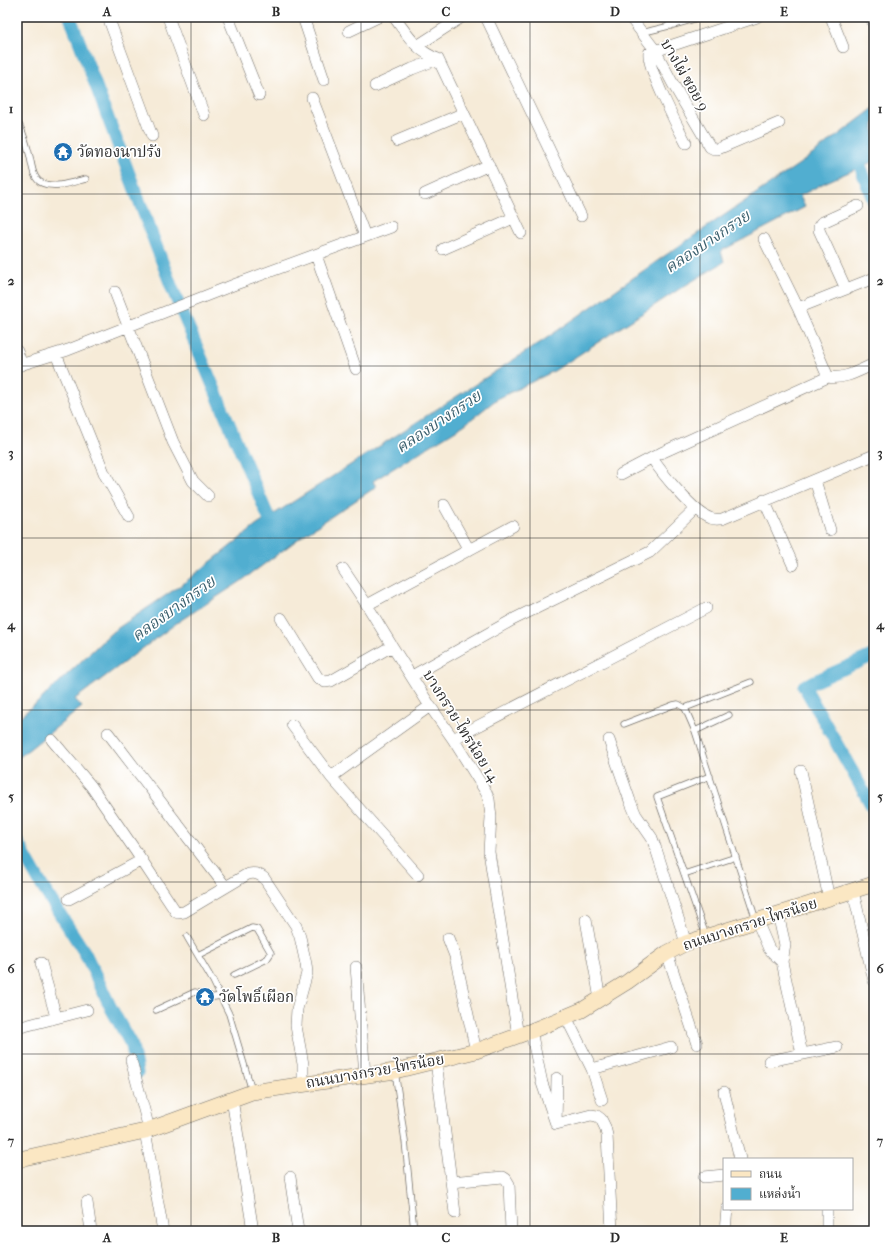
<svg xmlns="http://www.w3.org/2000/svg" width="891" height="1248" font-family="'IM FELL French Canon','Noto Serif Thai',serif">
  <style>
    .water { fill: #51aed0; stroke: #3e6c7e }
    .lines { fill: none; stroke-linecap: round; stroke-linejoin: round }
    .canal { stroke: #51aed0; stroke-width: 13 }
    .service-casing { stroke: #726e68; stroke-width: 7 }
    .minor-casing { stroke: #726e68; stroke-width: 12 }
    .secondary-casing { stroke: #726e68; stroke-width: 16 }
    .service { stroke: #fff; stroke-width: 5.5 }
    .minor { stroke: #fff; stroke-width: 11 }
    .secondary { stroke: #fbe7c3; stroke-width: 15 }
    .grid { fill: none; stroke: #2b2b2b; stroke-width: 1; stroke-opacity: 0.55 }
    .labels { text-anchor: middle; stroke-width: 3.5; stroke-linejoin: round; paint-order: stroke }
    .street-label { font-size: 15px; fill: #2b2b2b; stroke: #fff }
    .poi-label { font-size: 15px; fill: #2b2b2b; stroke: #fff; text-anchor: start }
    .water-label { font-size: 16px; font-style: italic; fill: #3a5f6d; stroke: #fff }
    .neatline { fill: none; stroke: #2b2b2b; stroke-width: 1.5 }
    .grid-label { font-size: 13px; text-anchor: middle; font-weight: bold; fill: #2b2b2b }
  </style>
  <rect width="100%" height="100%" fill="#fff"/>
  <filter id="ink" filterUnits="userSpaceOnUse"><feTurbulence type="fractalNoise" baseFrequency=".025" numOctaves="2"/><feDisplacementMap in="SourceGraphic" scale="8" xChannelSelector="R" yChannelSelector="G"/><feConvolveMatrix kernelMatrix="1 2 1 2 8 2 1 2 1" color-interpolation-filters="sRGB"/></filter>
  <filter id="wash" filterUnits="userSpaceOnUse"><feTurbulence type="fractalNoise" baseFrequency=".012" numOctaves="4" result="noise"/><feDisplacementMap in="SourceGraphic" scale="16" xChannelSelector="R" yChannelSelector="G"/><feGaussianBlur stdDeviation="0.9" result="paint"/><feColorMatrix in="noise" values="0 0 0 0 0 0 0 0 0 0 0 0 0 0 0 0 0 1.4 0 .05"/><feComposite in="paint" operator="in"/></filter>
  <g filter="url(#wash)">
    <rect width="100%" height="100%" fill="#f6ebd8"/>
    <path class="water" d="M 874,108 L 874,161 L 824,183 L 800,196 L 805,207 L 721,251 L 724,262 L 681,288 L 554,371 L 497,399 L 464,425 L 373,481 L 376,487 L 305,534 L 240,582 L 178,622 L 75,699 L 82,707 L 17,759 L 17,719 L 38,702 L 112,632 L 184,583 L 257,525 L 541,342 L 663,257 L 805,160 Z"/>
    <g class="lines">
      <path class="canal" d="M 70,17 L 172,288 L 275,533
        M 854,150 L 874,202
        M 874,655 L 804,686 L 873,808 L 874,812
        M 17,842 L 42,886 L 85,953 L 111,1008 L 132,1046 L 137,1073"/>
    </g>
  </g>
  <g filter="url(#ink)">
    <g class="lines">
      <g class="service-casing">
        <path id="service" d="M 666,17 L 671,26
          M 642,33 C 661,27 680,25 699,17
          M 17,121 C 23,130 26,142 29,153 C 32,163 32,179 42,183 C 55,189 73,182 86,179
          M 685,708 L 751,682
          M 624,724 L 673,705 L 678,704 L 685,708 L 695,731 L 756,920
          M 695,731 L 729,715
          M 684,874 L 736,857
          M 706,936 L 657,797 L 710,776
          M 187,937 L 213,981 L 229,1014 L 252,1091
          M 198,955 L 252,928 L 257,929 L 271,953 L 267,959 L 234,975
          M 156,1010 L 195,992 C 208,994 203,1000 220,996
          M 395,1071 L 405,1141 L 414,1231"/>
      </g>
      <g class="minor-casing">
        <path id="minor" d="M 108,17 L 152,136
          M 168,17 L 204,115
          M 228,17 L 259,95
          M 303,17 L 324,80
          M 394,17 C 407,34 417,52 438,59 L 521,233
          M 486,17 L 581,216
          M 630,17 L 655,50 L 673,84 L 710,147 L 714,149 L 718,149 L 779,123
          M 831,17 L 843,47
          M 871,17 L 874,25
          M 349,31 L 378,17
          M 417,46 L 462,17
          M 375,86 L 412,69 L 438,59
          M 312,98 L 365,236
          M 397,141 L 464,113
          M 686,143 C 678,128 646,65 649,53 L 757,17
          M 425,194 L 489,165
          M 764,239 L 798,308 L 828,377
          M 443,249 L 513,218
          M 316,255 L 356,369
          M 846,289 L 819,230 L 819,226 L 821,223 L 858,206
          M 115,292 L 173,442 L 193,481 L 208,496
          M 798,308 L 874,278
          M 17,351 L 22,365
          M 56,354 L 105,475 L 129,517
          M 17,366 L 68,350 L 236,284 L 391,227
          M 652,458 C 661,472 694,513 710,518 C 714,520 718,519 722,519 L 874,455
          M 621,474 L 661,453 L 828,377 C 844,380 860,370 874,364
          M 815,480 L 830,530
          M 764,500 L 793,565
          M 444,505 L 469,550
          M 343,569 L 367,605 L 392,646 L 430,706 L 453,739 L 486,792 L 489,799 L 491,817 L 489,852 L 518,1036
          M 367,605 L 513,526
          M 281,618 L 318,678 L 325,682 L 331,681 L 392,646
          M 412,676 L 514,619 L 650,552 L 695,509
          M 292,725 L 331,777 L 418,875
          M 108,733 L 225,886
          M 453,739 L 706,608
          M 52,740 L 91,786 L 135,850 L 176,912 L 178,913 L 184,912 L 246,875 C 253,872 258,873 264,878 L 296,926 L 300,937 L 306,964 L 307,973 L 297,1009 L 296,1026 L 303,1064 L 303,1084
          M 609,740 L 630,801 L 636,815 L 652,838 L 657,852 L 686,943
          M 801,771 L 829,898
          M 331,777 L 430,706
          M 853,891 L 874,981
          M 69,899 L 142,860
          M 778,914 L 785,945 L 782,962 L 802,1054
          M 586,920 L 600,999
          M 757,921 L 769,949 L 782,962
          M 448,938 L 455,956 L 476,1051
          M 667,953 L 697,1044
          M 41,963 L 56,1017
          M 356,967 L 365,1074
          M 566,1017 L 592,1069 L 602,1100
          M 17,1028 L 87,1010
          M 531,1031 L 542,1083 L 556,1124 L 557,1078
          M 131,1060 L 149,1129
          M 436,1061 L 455,1213
          M 769,1061 L 837,1047
          M 592,1069 L 671,1047
          M 724,1092 L 740,1159
          M 232,1099 L 253,1231
          M 556,1124 L 591,1115 L 597,1116 L 601,1119 L 605,1127 L 607,1135 L 612,1231
          M 145,1131 L 163,1231
          M 290,1177 L 298,1231
          M 704,1177 L 724,1175
          M 451,1182 L 503,1177 L 506,1179 L 509,1184 L 511,1231
          M 87,1202 L 91,1231
          M 725,1231 L 727,1209
          M 827,1231 L 827,1209"/>
      </g>
      <g class="secondary-casing">
        <path id="secondary" d="M 17,1161 L 24,1158 L 145,1131 L 252,1092 L 395,1071 L 476,1051 L 531,1031 L 582,1010 L 627,982 L 667,953 L 686,943 L 874,884"/>
      </g>
      <use href="#service" class="service"/>
      <use href="#minor" class="minor"/>
      <use href="#secondary" class="secondary"/>
    </g>
  </g>
  <path class="grid" d="M 191,17 L 191,1231M 361,17 L 361,1231M 530,17 L 530,1231M 700,17 L 700,1231M 17,194 L 874,194M 17,366 L 874,366M 17,538 L 874,538M 17,710 L 874,710M 17,882 L 874,882M 17,1054 L 874,1054"/>
  <defs>
    <g id="temple-disc" transform="scale(1)"><circle r="9.5" fill="#1f6fb2" stroke="#fff"/><path d="M0-6L5-2H3V0L6.5 2.5H4V6H1.5V3h-3V6H-4V2.5H-6.5L-3 0V-2H-5Z" fill="#fff"/></g>
  </defs>
  <g fill-rule="evenodd">
    <use href="#temple-disc" x="63" y="152"/>
    <use href="#temple-disc" x="205" y="997"/>
  </g>
  <g class="labels">
    <g class="street-label">
      <text transform="translate(685 75) rotate(60)" y="5">บางไผ่ ซอย 9</text>
      <text transform="translate(461 726) rotate(58)" y="5">บางกรวย-ไทรน้อย 14</text>
      <text transform="translate(750 924) rotate(-18)" y="5">ถนนบางกรวย-ไทรน้อย</text>
      <text transform="translate(375 1071) rotate(-10)" y="5">ถนนบางกรวย-ไทรน้อย</text>
    </g>
    <g class="poi-label">
      <text x="77" y="157">วัดทองนาปรัง</text>
      <text x="219" y="1002">วัดโพธิ์เผือก</text>
    </g>
    <g class="water-label">
      <text transform="translate(707 241) rotate(-34)" y="6">คลองบางกรวย</text>
      <text transform="translate(438 421) rotate(-34)" y="6">คลองบางกรวย</text>
      <text transform="translate(173 608) rotate(-36)" y="6">คลองบางกรวย</text>
    </g>
  </g>
  <rect width="891" height="1248" fill="none" stroke="#fff" stroke-width="44"/>
  <rect x="723" y="1158" width="130" height="52" fill="#ffffff" stroke="#aaaaaa"/>
  <rect x="731" y="1171" width="20" height="6" fill="#fbe7c3" stroke="#aaaaaa"/>
  <text x="759" y="1178" font-size="12" fill="#2b2b2b">ถนน</text>
  <rect x="731" y="1188" width="20" height="12" fill="#51aed0" stroke="#aaaaaa"/>
  <text x="759" y="1198" font-size="12" fill="#2b2b2b">แหล่งน้ำ</text>
  <rect x="22" y="22" width="847" height="1204" class="neatline"/>
  <g class="grid-label">
    <text x="107" y="16">A</text>
    <text x="276" y="16">B</text>
    <text x="446" y="16">C</text>
    <text x="615" y="16">D</text>
    <text x="784" y="16">E</text>
    <text x="11" y="113">1</text>
    <text x="880" y="113">1</text>
    <text x="11" y="285">2</text>
    <text x="880" y="285">2</text>
    <text x="11" y="457">3</text>
    <text x="880" y="457">3</text>
    <text x="11" y="629">4</text>
    <text x="880" y="629">4</text>
    <text x="11" y="801">5</text>
    <text x="880" y="801">5</text>
    <text x="11" y="973">6</text>
    <text x="880" y="973">6</text>
    <text x="11" y="1145">7</text>
    <text x="880" y="1145">7</text>
    <text x="107" y="1242">A</text>
    <text x="276" y="1242">B</text>
    <text x="446" y="1242">C</text>
    <text x="615" y="1242">D</text>
    <text x="784" y="1242">E</text>
  </g>
</svg>
